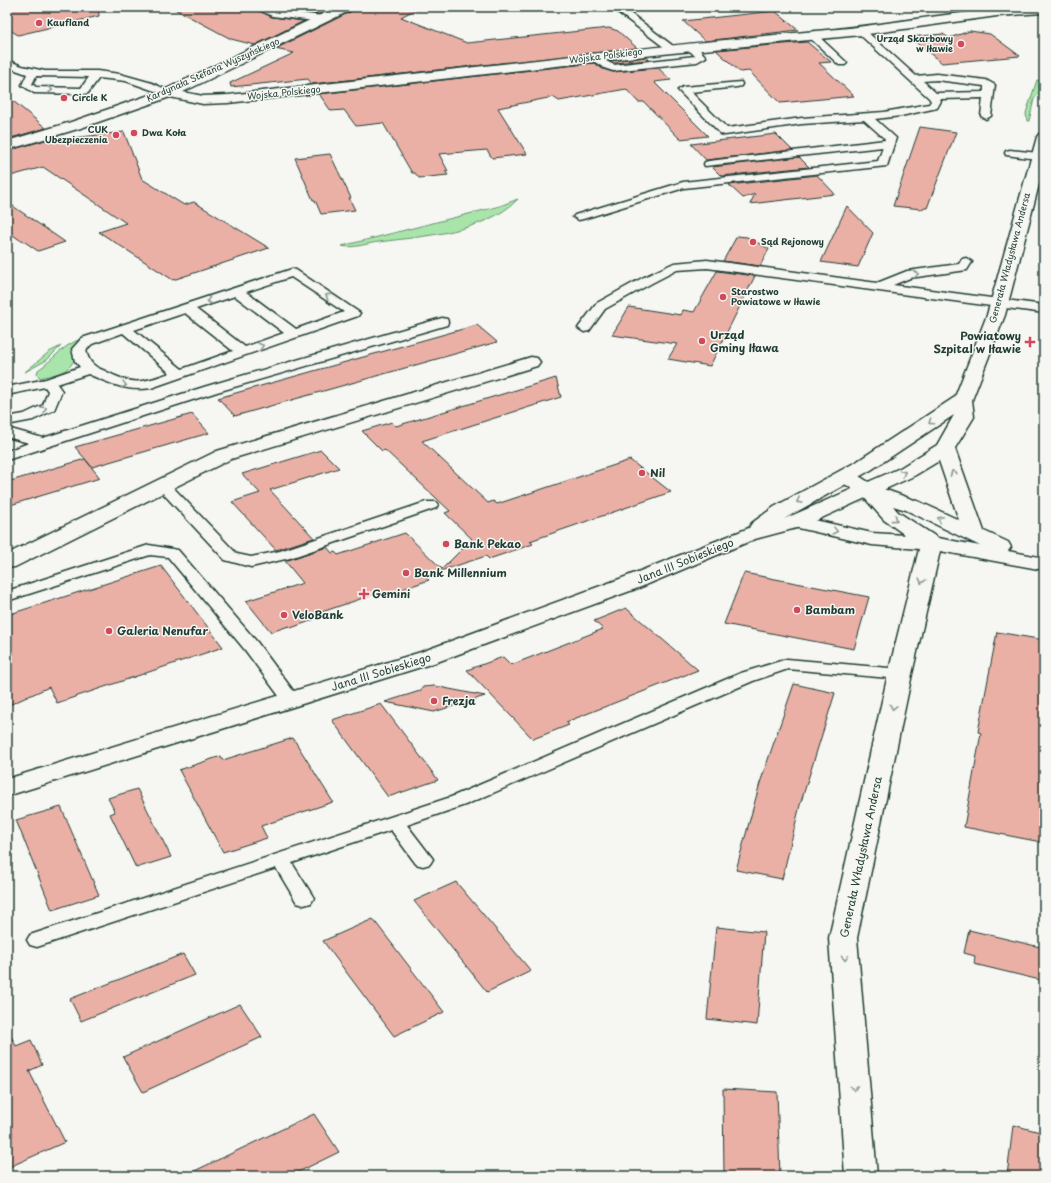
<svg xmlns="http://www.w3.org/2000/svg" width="1051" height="1183" font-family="'Playpen Sans',sans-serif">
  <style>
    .green { fill: #a9e5aa; stroke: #64916f }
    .building { fill: #eab0a6; stroke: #1f3d34 }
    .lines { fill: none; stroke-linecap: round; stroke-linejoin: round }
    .lane-casing { stroke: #1f3d34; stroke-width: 3 }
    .street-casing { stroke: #1f3d34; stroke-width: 3 }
    .secondary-casing { stroke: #1f3d34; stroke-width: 3 }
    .lane { fill: #f6f6f2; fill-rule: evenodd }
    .street { fill: #f6f6f2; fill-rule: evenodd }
    .secondary { fill: #f6f6f2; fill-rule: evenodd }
    .oneway { stroke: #8a9a93 }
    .poi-dot { fill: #d1495b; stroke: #f6f6f2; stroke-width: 1.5 }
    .labels { text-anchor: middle; stroke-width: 3; stroke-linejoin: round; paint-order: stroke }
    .far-poi-label { font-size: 9px; font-weight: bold; fill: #1f3d34; stroke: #f6f6f2; text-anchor: start }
    .far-street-label { font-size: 9px; fill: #1f3d34; stroke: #f6f6f2 }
    .poi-label { font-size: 11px; font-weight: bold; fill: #1f3d34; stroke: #f6f6f2; text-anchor: start }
    .street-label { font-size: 11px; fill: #1f3d34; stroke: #f6f6f2 }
  </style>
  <rect width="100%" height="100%" fill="#f6f6f2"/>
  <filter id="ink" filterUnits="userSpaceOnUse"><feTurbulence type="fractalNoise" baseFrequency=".025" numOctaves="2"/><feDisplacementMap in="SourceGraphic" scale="8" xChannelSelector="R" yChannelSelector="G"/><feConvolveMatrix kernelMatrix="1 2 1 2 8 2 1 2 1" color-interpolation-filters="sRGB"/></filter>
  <g filter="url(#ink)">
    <path class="green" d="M 1037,80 L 1044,81 L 1044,87 L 1034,99 L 1029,121 L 1027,121 L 1026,113 Z
      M 518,199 C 485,233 423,236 379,242 C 368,243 352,249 342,246 L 500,206 Z
      M 104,330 L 107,332 L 84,339 C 69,370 74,370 40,378 L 37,374 L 38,370 C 49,363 57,353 67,346 C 78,339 91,334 104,330 Z
      M 61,346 L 47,360 L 25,372 L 49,352 Z"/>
    <path class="building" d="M 7,7 L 98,7 L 99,16 L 18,35 L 7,28 Z
      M 171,7 L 252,7 L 272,17 L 304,21 L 255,45 L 231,39 Z
      M 270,7 L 334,7 L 319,14 Z
      M 354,7 L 420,7 L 401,17 L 467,43 L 609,28 L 618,31 L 637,48 L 312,84 L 308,79 L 231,87 L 230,83 L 294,53 L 275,49 L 352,11 Z
      M 775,11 L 798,30 L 705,41 L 683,21 Z
      M 970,31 L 990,34 L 1020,56 L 942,63 L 909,37 L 943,34 L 949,38 Z
      M 807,42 L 831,62 L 819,63 L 854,96 L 780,103 L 749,71 L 740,72 L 716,50 Z
      M 647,57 L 649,60 L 614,63 L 610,61 Z
      M 594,63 L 603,69 L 613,72 L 658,68 L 671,80 L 654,82 L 708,136 L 680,139 L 644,102 L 638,102 L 626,89 L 559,101 L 553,97 L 498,108 L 527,154 L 492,158 L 487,150 L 439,154 L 448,171 L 445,171 L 448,175 L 419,178 L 415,173 L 412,173 L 383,123 L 356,126 L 344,110 L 331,111 L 319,94 Z
      M 7,96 L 46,128 L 7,139 Z
      M 920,127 L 956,132 L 927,208 L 923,208 L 922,209 L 893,206 Z
      M 124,132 L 142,179 L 184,205 L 194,202 L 269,248 L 173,280 L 99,232 L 126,223 L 43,167 L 7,177 L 7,151 L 49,139 L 47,141 Z
      M 776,134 L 792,150 L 706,160 L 691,144 Z
      M 330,154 L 351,198 L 349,198 L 355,210 L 321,214 L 315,200 L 313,200 L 295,158 Z
      M 799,157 L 809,167 L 721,176 L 712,167 Z
      M 817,175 L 835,194 L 750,204 L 755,194 L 743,198 L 729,185 Z
      M 7,202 L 65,242 L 38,251 L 22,240 L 20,240 L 7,231 Z
      M 847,206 L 873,233 L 858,267 L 821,262 Z
      M 737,236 L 747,237 L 769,249 L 760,266 L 723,261 Z
      M 717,271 L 755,276 L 710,366 L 668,359 L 677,344 L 612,335 L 629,307 L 681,315 L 683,310 L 694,312 Z
      M 477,325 L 497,342 L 235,416 L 218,398 Z
      M 556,378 L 561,397 L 422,441 L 488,503 L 493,501 L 497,504 L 630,460 L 671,492 L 530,541 L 533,544 L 489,559 L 486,556 L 425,576 L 429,580 L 380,597 L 378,593 L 310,616 L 313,620 L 291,628 L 289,626 L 271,632 L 246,601 L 303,583 L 285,561 L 327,547 L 332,553 L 335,552 L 338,555 L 405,533 L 442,569 L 472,539 L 445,513 L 450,511 L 385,450 L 382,451 L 362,431 L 392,422 L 396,426 Z
      M 192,414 L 209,433 L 92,467 L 75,447 Z
      M 321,450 L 339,468 L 270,490 L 314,538 L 276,550 L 232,502 L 260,493 L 242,474 Z
      M 85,459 L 100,478 L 7,506 L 7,482 Z
      M 161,566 L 223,647 L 57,703 L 49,687 L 7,706 L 7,615 Z
      M 744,573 L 869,597 L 854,649 L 724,624 Z
      M 626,608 L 698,670 L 566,722 L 569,725 L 533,739 L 467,670 L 503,657 L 511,665 L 603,629 L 594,621 Z
      M 997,632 L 1044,640 L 1044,816 L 1041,842 L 964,827 L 981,733 L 978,732 Z
      M 794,684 L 835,693 L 800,805 L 782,879 L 736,870 L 760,783 Z
      M 434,686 L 485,696 L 434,712 L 385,702 L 420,691 L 423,687 Z
      M 381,704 L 409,741 L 438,780 L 388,797 L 332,720 Z
      M 293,738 L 333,802 L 261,826 L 267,838 L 223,852 L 179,770 L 221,756 L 223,760 Z
      M 137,789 L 171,857 L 136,868 L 110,814 L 115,812 L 108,798 Z
      M 61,807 L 99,895 L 52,910 L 16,820 Z
      M 456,882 L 531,971 L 487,992 L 414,901 Z
      M 373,919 L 444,1012 L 394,1036 L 323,941 Z
      M 716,927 L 764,932 L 757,1025 L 707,1019 Z
      M 969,930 L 1044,948 L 1044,981 L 974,964 L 975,956 L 964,953 Z
      M 183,954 L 195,975 L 81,1021 L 70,999 Z
      M 240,1004 L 262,1037 L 143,1092 L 123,1057 Z
      M 7,1028 L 16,1046 L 31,1040 L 42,1065 L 29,1071 L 65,1142 L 7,1168 Z
      M 723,1089 L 777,1092 L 780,1176 L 724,1176 Z
      M 314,1114 L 339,1152 L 290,1176 L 184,1176 Z
      M 1013,1125 L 1044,1133 L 1044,1176 L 1007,1176 Z"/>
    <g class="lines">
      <g class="lane-casing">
        <path id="lane" d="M 253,7 L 266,7 L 274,10 L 323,16 L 328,19 L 323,22 L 272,16 Z
          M 611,7 L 622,7 L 677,49 L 672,52 L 669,51 Z
          M 861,28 L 864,29 L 916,76 L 937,74 L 986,80 L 995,85 L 991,116 L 986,119 L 981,116 L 983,98 L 940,99 L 941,101 L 937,108 L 901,116 L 875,119 L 896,138 L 887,166 L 684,188 L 583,219 L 579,220 L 573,217 L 575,215 L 683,182 L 878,161 L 883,147 L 705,166 L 704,164 L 705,162 L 709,161 L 885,140 L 885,139 L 864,120 L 802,124 L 725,135 L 721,134 L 678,90 L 683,87 L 741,82 L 742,84 L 741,86 L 737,87 L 691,92 L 727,128 L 802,118 L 884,112 L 929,104 L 931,101 L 929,98 L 858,33 L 858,29 ZM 937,80 L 984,86 L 984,92 L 936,93 L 923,81 Z
          M 812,32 L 815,33 L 845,61 L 847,63 L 845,65 L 839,65 L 809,37 L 809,33 Z
          M 691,44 C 697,46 702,52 706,57 L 697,62 L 613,71 L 604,68 L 589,58 L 594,55 L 614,65 L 695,56 L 686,47 Z
          M 7,60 L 22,66 L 45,71 L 97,71 L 120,74 L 152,83 L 174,93 L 169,96 L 126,81 L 99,78 L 88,93 L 84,94 L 34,93 L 22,85 L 27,74 L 7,67 ZM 36,76 L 89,77 L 81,88 L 36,87 L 32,84 Z
          M 1010,150 L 1038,153 L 1043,156 L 1038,159 L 1006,155 L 1005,153 L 1006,151 Z
          M 966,258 L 972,262 L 967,270 L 910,278 L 893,285 L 1044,305 L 1044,313 L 707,268 L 677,270 L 652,283 L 605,309 L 589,331 L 584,332 L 578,328 L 597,303 L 644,277 L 674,263 L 707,260 L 877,283 L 907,271 L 959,264 L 962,259 Z
          M 292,269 L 296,270 L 360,313 L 358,316 L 151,388 C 126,392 110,383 88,374 L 57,384 L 62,391 L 54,410 L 33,420 L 7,425 L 7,417 L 24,414 L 43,405 L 48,391 L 45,387 L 7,395 L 7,387 L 46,379 L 80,367 L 75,361 L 72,349 L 82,338 ZM 291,277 L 344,312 L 296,329 L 246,292 ZM 235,296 L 284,333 L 245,347 L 196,309 ZM 185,313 L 233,351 L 182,369 L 134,330 ZM 123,333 L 170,373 C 141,383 134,386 105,371 C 93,366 89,363 86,350 L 92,344 Z
          M 442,318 L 447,319 L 448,322 L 447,325 L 217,392 L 7,460 L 7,451 L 29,443 L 7,437 L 7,428 L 43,438 L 207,386 Z
          M 163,481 L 168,482 L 237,554 L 251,557 L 280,551 L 426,502 L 436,502 L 438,505 L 436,508 L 290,558 L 251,567 L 225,560 L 158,488 L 156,485 L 158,482 Z
          M 149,545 L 178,550 L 257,642 L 297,696 L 300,700 L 297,704 L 291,705 L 285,704 L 245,650 L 168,557 L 150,555 L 7,601 L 7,591 Z
          M 787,659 L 900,669 L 906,670 L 908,674 L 906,678 L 900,679 L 788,669 L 753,681 L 465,805 L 407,825 L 433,859 L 430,864 L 423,866 L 416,864 L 391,830 L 292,863 L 314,898 L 311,903 L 304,905 L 297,903 L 276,868 L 37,947 L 30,945 L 27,940 L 30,935 L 451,797 L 741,673 Z"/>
      </g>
      <g class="street-casing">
        <path id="street" d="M 992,7 L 1010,7 L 1016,11 L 1010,15 L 994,10 Z
          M 531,357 L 537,358 L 540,362 L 537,366 L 231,459 L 15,567 L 7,568 L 7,554 L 217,451 Z
          M 945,443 L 952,445 L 955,449 L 984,531 L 1008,542 L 1011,547 L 1008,551 L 1044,558 L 1044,570 L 940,551 L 912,674 L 857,938 L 877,1176 L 845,1176 L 829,938 L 888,674 L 919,549 L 872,545 L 790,526 L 787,522 L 790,518 L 797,516 L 872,533 L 905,535 L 884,520 L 862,495 L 840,481 L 837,477 L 840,473 L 847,471 L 854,473 L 875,486 L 920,502 L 959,520 L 935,449 L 938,445 ZM 893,506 L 906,510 L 980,546 L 938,538 L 898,512 Z"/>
      </g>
      <g class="secondary-casing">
        <path id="secondary" d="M 337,7 L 353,7 L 351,10 L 183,92 L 203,96 L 228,95 C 428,72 627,49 827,30 C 899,24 971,7 1044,7 L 1044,13 L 997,16 L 861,35 L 672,53 L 228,103 L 203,104 L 170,97 L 81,128 L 7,150 L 7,141 L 71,122 L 164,90 Z
          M 1044,133 L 1044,165 L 1005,315 L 972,400 L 974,417 L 952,453 L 914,476 L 804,526 L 755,539 L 641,587 L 437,662 L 7,796 L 7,779 L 421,652 L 625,577 L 749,528 L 752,523 L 774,507 L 856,462 L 955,397 L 987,315 L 1037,137 L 1039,134 ZM 954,415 L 937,445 L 900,468 L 784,519 L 871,470 Z"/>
      </g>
      <use href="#lane" class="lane"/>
      <use href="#street" class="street"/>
      <use href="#secondary" class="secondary"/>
    </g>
    <defs><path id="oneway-chevron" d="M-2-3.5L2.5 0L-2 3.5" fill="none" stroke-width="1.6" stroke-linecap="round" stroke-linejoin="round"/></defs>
    <g class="oneway">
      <use href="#oneway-chevron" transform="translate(50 90) rotate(2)"/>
      <use href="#oneway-chevron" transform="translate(916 274) rotate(-7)"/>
      <use href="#oneway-chevron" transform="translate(328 296) rotate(-148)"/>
      <use href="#oneway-chevron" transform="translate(209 301) rotate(162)"/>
      <use href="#oneway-chevron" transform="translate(261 346) rotate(-19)"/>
      <use href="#oneway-chevron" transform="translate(124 385) rotate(14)"/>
      <use href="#oneway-chevron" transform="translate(44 409) rotate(-28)"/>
      <use href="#oneway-chevron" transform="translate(931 422) rotate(146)"/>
      <use href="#oneway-chevron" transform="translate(903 473) rotate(-27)"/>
      <use href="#oneway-chevron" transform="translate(953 473) rotate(-110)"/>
      <use href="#oneway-chevron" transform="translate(799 501) rotate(153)"/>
      <use href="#oneway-chevron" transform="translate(895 519) rotate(36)"/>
      <use href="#oneway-chevron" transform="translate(940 519) rotate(-154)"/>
      <use href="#oneway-chevron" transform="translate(835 531) rotate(14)"/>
      <use href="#oneway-chevron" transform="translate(922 581) rotate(105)"/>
      <use href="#oneway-chevron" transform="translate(893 707) rotate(102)"/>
      <use href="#oneway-chevron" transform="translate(845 958) rotate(86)"/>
      <use href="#oneway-chevron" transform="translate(854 1088) rotate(86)"/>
    </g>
  </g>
  <g class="poi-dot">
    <circle cx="39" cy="23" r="4"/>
    <circle cx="961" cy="44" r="4"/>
    <circle cx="64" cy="98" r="4"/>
    <circle cx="134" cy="133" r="4"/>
    <circle cx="116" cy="135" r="4"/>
    <circle cx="753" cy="242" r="4"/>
    <circle cx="723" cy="297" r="4"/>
    <circle cx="702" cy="341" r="4"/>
    <path d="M1028 336h4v4h4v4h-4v4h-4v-4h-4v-4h4z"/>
    <circle cx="642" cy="473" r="4"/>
    <circle cx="446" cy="544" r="4"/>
    <circle cx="406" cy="573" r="4"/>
    <path d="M362 588h4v4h4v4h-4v4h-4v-4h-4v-4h4z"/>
    <circle cx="797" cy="610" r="4"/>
    <circle cx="284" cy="615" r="4"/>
    <circle cx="109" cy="631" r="4"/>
    <circle cx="434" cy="701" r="4"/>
  </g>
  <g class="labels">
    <g class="far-poi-label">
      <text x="47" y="26">Kaufland</text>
      <text x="953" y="42" text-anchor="end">Urząd Skarbowy<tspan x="953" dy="10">w Iławie</tspan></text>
      <text x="72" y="101">Circle K</text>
      <text x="108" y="133" text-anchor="end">CUK<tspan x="108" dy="10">Ubezpieczenia</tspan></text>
      <text x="142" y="136">Dwa Koła</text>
      <text x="761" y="245">Sąd Rejonowy</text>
      <text x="731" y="295">Starostwo<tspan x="731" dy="10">Powiatowe w Iławie</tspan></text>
    </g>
    <g class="far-street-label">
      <text transform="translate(606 56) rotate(-7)" y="3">Wojska Polskiego</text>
      <text transform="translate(213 70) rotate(-24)" y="3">Kardynała Stefana Wyszyńskiego</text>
      <text transform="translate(284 93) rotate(-6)" y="3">Wojska Polskiego</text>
      <text transform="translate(1010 258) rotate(-75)" y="3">Generała Władysława Andersa</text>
    </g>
    <g class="poi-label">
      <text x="710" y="339">Urząd<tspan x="710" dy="13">Gminy Iława</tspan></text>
      <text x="1021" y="340" text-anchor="end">Powiatowy<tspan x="1021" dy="13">Szpital w Iławie</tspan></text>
      <text x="650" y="477">Nil</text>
      <text x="454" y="548">Bank Pekao</text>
      <text x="414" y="577">Bank Millennium</text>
      <text x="372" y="598">Gemini</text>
      <text x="805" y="614">Bambam</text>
      <text x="292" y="619">VeloBank</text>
      <text x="117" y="635">Galeria Nenufar</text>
      <text x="442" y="705">Frezja</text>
    </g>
    <g class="street-label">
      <text transform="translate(685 561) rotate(-22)" y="4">Jana III Sobieskiego</text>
      <text transform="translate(381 672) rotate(-17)" y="4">Jana III Sobieskiego</text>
      <text transform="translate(861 857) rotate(-78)" y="4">Generała Władysława Andersa</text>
    </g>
  </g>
  <rect width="1051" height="1183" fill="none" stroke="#f6f6f2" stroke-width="24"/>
  <rect x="12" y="12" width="1027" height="1159" fill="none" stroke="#1f3d34" stroke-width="1.5" filter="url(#ink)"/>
</svg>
